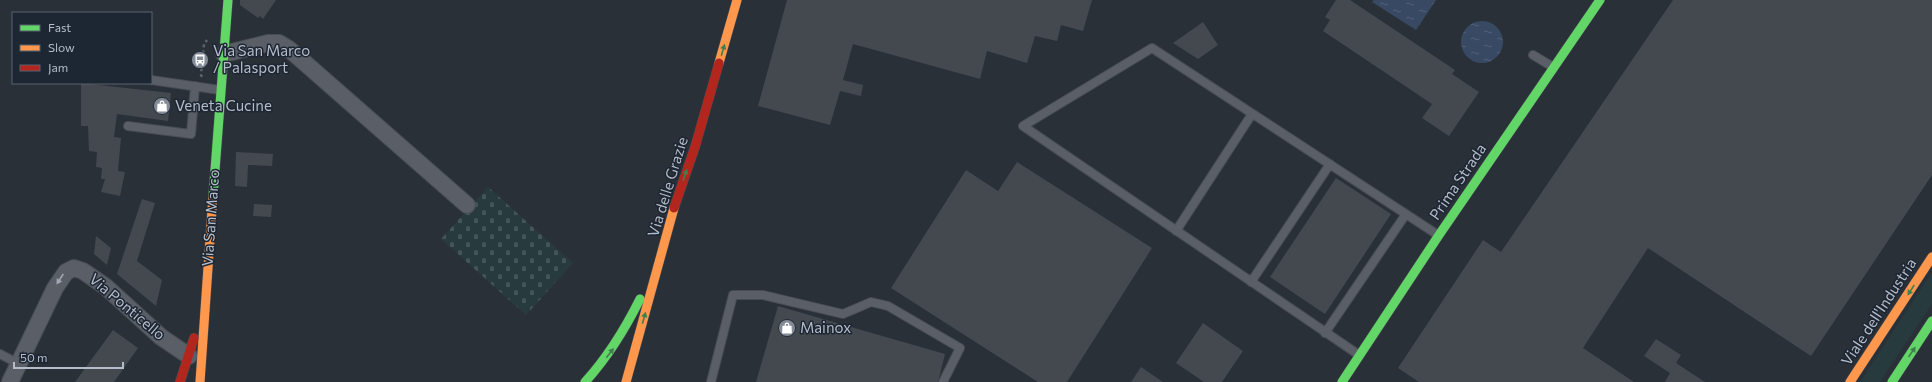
<svg xmlns="http://www.w3.org/2000/svg" width="1932" height="382" font-family="Commissioner,sans-serif">
  <style>
    .grass { fill: #273a3e }
    .cemetery { fill: url(#cemetery-stones) }
    .water { fill: url(#water-ripples) }
    .building { fill: #444950 }
    .lines { fill: none; stroke-linecap: round; stroke-linejoin: round }
    .lane-casing { stroke: #484c53; stroke-width: 10 }
    .street-casing { stroke: #484c53; stroke-width: 18 }
    .fast-casing { stroke: #484c53; stroke-width: 10 }
    .slow-casing { stroke: #484c53; stroke-width: 10 }
    .jam-casing { stroke: #484c53; stroke-width: 10 }
    .path { stroke: #5d636a; stroke-width: 2.5; stroke-dasharray: 3 3; stroke-linecap: butt }
    .lane { stroke: #5a5e66; stroke-width: 8 }
    .street { stroke: #5a5e66; stroke-width: 16 }
    .fast { stroke: #63d668; stroke-width: 9 }
    .slow { stroke: #ff974d; stroke-width: 9 }
    .jam { stroke: #b3261e; stroke-width: 9 }
    .oneway { fill: #407e4e }
    .oneway2 { fill: #a2a9b5 }
    .labels { text-anchor: middle; stroke-width: 3; stroke-linejoin: round; paint-order: stroke }
    .poi-label { font-size: 15px; fill: #b4bcc9; stroke: #1d2633; text-anchor: start }
    .street-label { font-size: 15px; fill: #b4bcc9; stroke: #1d2633 }
  </style>
  <defs>
    <pattern id="cemetery-stones" width="16" height="16" patternUnits="userSpaceOnUse"><rect width="16" height="16" fill="#273a3e"/><path d="M2 7V4a2 2 0 0 1 4 0v3zM10 15v-3a2 2 0 0 1 4 0v3z" fill="#445559"/></pattern>
    <pattern id="water-ripples" width="26" height="14" patternUnits="userSpaceOnUse"><rect width="26" height="14" fill="#384963"/><path d="M2 4q2-2 4 0t4 0M15 11q2-2 4 0t4 0" fill="none" stroke="#526178"/></pattern>
  </defs>
  <rect width="100%" height="100%" fill="#2a3038"/>
  <path class="grass" d="M 1932,272 L 1932,304 L 1880,382 L 1860,382 Z"/>
  <path class="cemetery" d="M 488,187 L 573,263 L 526,315 L 441,239 Z"/>
  <path class="water" d="M 1374,0 L 1436,0 L 1416,30 L 1372,2 Z
    M1461 42a21 21 0 1 1 42 0a21 21 0 1 1-42 0Z"/>
  <path class="building" d="M 240,0 L 276,0 L 263,19 L 260,16 L 258,18 L 240,5 Z
    M 787,0 L 1092,0 L 1083,31 L 1061,25 L 1057,41 L 1035,36 L 1027,63 L 987,51 L 980,79 L 853,44 L 843,80 L 863,85 L 861,96 L 840,91 L 830,125 L 758,106 Z
    M 1336,0 L 1350,0 L 1455,70 L 1452,74 L 1479,92 L 1449,136 L 1422,118 L 1432,104 L 1323,31 L 1330,20 L 1325,17 Z
    M 1673,0 L 1932,0 L 1932,175 L 1811,356 L 1648,248 L 1583,348 L 1634,382 L 1419,382 L 1398,368 L 1483,240 L 1501,252 Z
    M 1203,22 L 1218,45 L 1198,59 L 1173,43 Z
    M 81,83 L 171,93 L 168,121 L 117,114 L 114,137 L 121,138 L 118,171 L 125,172 L 120,196 L 101,192 L 105,179 L 101,179 L 102,168 L 96,167 L 97,152 L 89,151 L 88,126 L 81,126 Z
    M 236,152 L 273,154 L 272,166 L 248,165 L 247,187 L 235,186 Z
    M 1017,162 L 1152,248 L 1067,382 L 1038,382 L 891,288 L 966,170 L 998,191 Z
    M 1336,178 L 1391,214 L 1325,314 L 1270,277 Z
    M 142,199 L 155,203 L 137,261 L 162,280 L 156,306 L 117,274 Z
    M 254,204 L 272,205 L 271,217 L 253,216 Z
    M 96,236 L 111,248 L 107,265 L 94,254 Z
    M 778,306 L 945,354 L 938,382 L 756,382 Z
    M 1203,323 L 1243,351 L 1222,382 L 1204,382 L 1176,363 Z
    M 113,330 L 138,348 L 114,382 L 75,382 Z
    M 1656,339 L 1681,355 L 1676,363 L 1705,382 L 1665,382 L 1670,373 L 1644,356 Z
    M 1141,367 L 1163,382 L 1131,382 Z"/>
  <g class="lines">
    <g class="lane-casing">
      <path id="lane" d="M 1533,55 L 1553,67
        M 151,80 L 220,90
        M 128,126 L 191,134 L 195,86
        M 1176,231 L 1252,114
        M 1251,282 L 1330,164
        M 1325,333 L 1406,214
        M 0,354 L 19,364
        M 1359,355 L 1023,126 L 1152,48 L 1438,235
        M 711,382 L 733,295 L 763,295 L 843,314 L 871,302 L 888,306 L 960,348 L 943,382"/>
    </g>
    <g class="street-casing">
      <path id="street" d="M 224,54 L 268,43 L 279,43 L 289,49 L 467,205
        M 10,382 L 55,288 L 66,272 L 74,268 L 83,271 L 106,287 L 161,337 L 189,356"/>
    </g>
    <g class="fast-casing">
      <path id="fast" d="M 213,196 L 228,0
        M 585,382 C 608,357 625,329 640,299
        M 1342,382 L 1439,235 L 1600,0
        M 1892,382 L 1932,321"/>
    </g>
    <g class="slow-casing">
      <path id="slow" d="M 719,63 L 737,0
        M 200,382 L 213,196
        M 626,382 L 674,208
        M 1850,382 L 1932,257"/>
    </g>
    <g class="jam-casing">
      <path id="jam" d="M 674,208 L 695,147 L 719,63
        M 180,382 L 194,338"/>
    </g>
    <path class="path" d="M 202,77 L 201,75 L 204,44 L 207,40"/>
    <use href="#lane" class="lane"/>
    <use href="#street" class="street"/>
    <use href="#fast" class="fast"/>
    <use href="#slow" class="slow"/>
    <use href="#jam" class="jam"/>
  </g>
  <defs><path id="oneway-solid" d="M-6-.8H1V-3.2L6.5 0L1 3.2V.8H-6Z"/></defs>
  <g class="oneway">
    <use href="#oneway-solid" transform="translate(723 50) rotate(-74)"/>
    <use href="#oneway-solid" transform="translate(685 175) rotate(-71)"/>
    <use href="#oneway-solid" transform="translate(1911 290) rotate(123)"/>
    <use href="#oneway-solid" transform="translate(644 318) rotate(-75)"/>
    <use href="#oneway-solid" transform="translate(1912 352) rotate(-56)"/>
    <use href="#oneway-solid" transform="translate(610 353) rotate(-52)"/>
  </g>
  <use class="oneway2" href="#oneway-solid" transform="translate(60 279) rotate(123)"/>
  <defs>
    <g id="bus-disc" transform="scale(0.9)"><circle r="9.5" fill="#848b96" stroke="#1d2633"/><path d="M-5-6H5V4H4V6H2V4H-2V6H-4V4H-5ZM-3.5-4V0h7V-4ZM-3.5 1.2v1.5H-2V1.2ZM2 1.2v1.5H3.5V1.2Z" fill="#fff"/></g>
    <g id="shop-disc" transform="scale(0.9)"><circle r="9.5" fill="#848b96" stroke="#1d2633"/><path d="M-5-2.5h2.3a2.7 3.5 0 0 1 5.4 0H5L5.5 6h-11ZM-1.5-2.5h3a1.5 2.3 0 0 0-3 0Z" fill="#fff"/></g>
  </defs>
  <g fill-rule="evenodd">
    <use href="#bus-disc" x="200" y="60"/>
    <use href="#shop-disc" x="162" y="106"/>
    <use href="#shop-disc" x="787" y="328"/>
  </g>
  <g class="labels">
    <g class="poi-label">
      <text x="213" y="56">Via San Marco<tspan x="213" dy="17">/ Palasport</tspan></text>
      <text x="175" y="111">Veneta Cucine</text>
      <text x="800" y="333">Mainox</text>
    </g>
    <g class="street-label">
      <text transform="translate(1458 182) rotate(-56)" y="5">Prima Strada</text>
      <text transform="translate(668 187) rotate(-73)" y="5">Via delle Grazie</text>
      <text transform="translate(211 218) rotate(-86)" y="5">Via San Marco</text>
      <text transform="translate(127 307) rotate(40)" y="5">Via Ponticello</text>
      <text transform="translate(1879 312) rotate(-57)" y="5">Viale dell'Industria</text>
    </g>
  </g>
  <rect x="12" y="12" width="140" height="72" fill="#1d2633" stroke="#59626f"/>
  <rect x="20" y="25" width="20" height="6" fill="#63d668" stroke="#59626f"/>
  <text x="48" y="32" font-size="12" fill="#b4bcc9">Fast</text>
  <rect x="20" y="45" width="20" height="6" fill="#ff974d" stroke="#59626f"/>
  <text x="48" y="52" font-size="12" fill="#b4bcc9">Slow</text>
  <rect x="20" y="65" width="20" height="6" fill="#b3261e" stroke="#59626f"/>
  <text x="48" y="72" font-size="12" fill="#b4bcc9">Jam</text>
  <path d="M14 362v6h109v-6" fill="none" stroke="#b4bcc9" stroke-width="2"/>
  <text x="20" y="362" font-size="12" fill="#b4bcc9" stroke="#1d2633" stroke-width="3" paint-order="stroke">50 m</text>
</svg>
